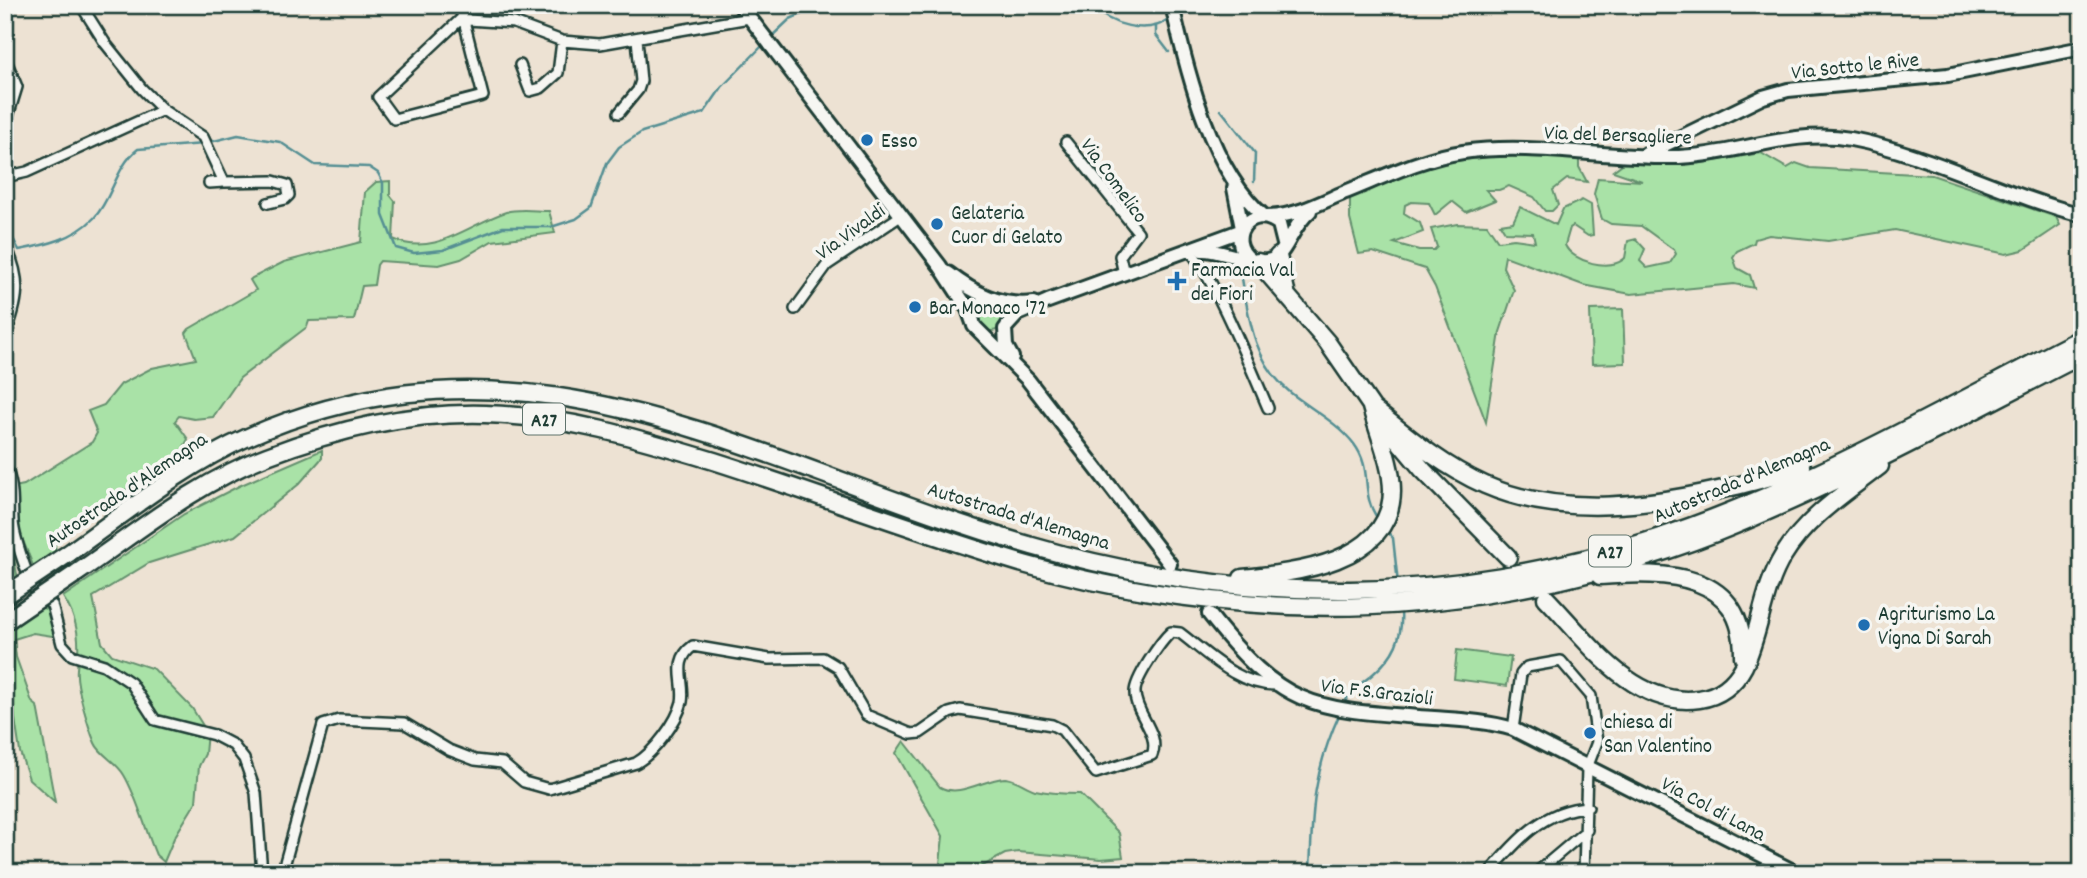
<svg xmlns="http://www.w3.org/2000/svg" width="2087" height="878" font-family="Dekko,sans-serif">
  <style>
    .green { fill: #a9e2a7; stroke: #64906e; stroke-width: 2 }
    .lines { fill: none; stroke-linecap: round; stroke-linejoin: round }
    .stream { stroke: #548f93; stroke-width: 2.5 }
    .street-casing { stroke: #1f3d34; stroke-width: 14 }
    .secondary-casing { stroke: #1f3d34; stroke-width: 18 }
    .highway-casing { stroke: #1f3d34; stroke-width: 21 }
    .street { stroke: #f6f6f2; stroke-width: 9 }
    .secondary { stroke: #f6f6f2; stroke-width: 12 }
    .highway { stroke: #f6f6f2; stroke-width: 16 }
    .highway-bridge-casing { stroke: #1f3d34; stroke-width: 21; stroke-linecap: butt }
    .highway-bridge { stroke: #f6f6f2; stroke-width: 16 }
    .poi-dot { fill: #1f6fb2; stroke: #f6f6f2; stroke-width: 2.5 }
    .labels { text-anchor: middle; stroke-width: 7; stroke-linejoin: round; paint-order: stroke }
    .shield { fill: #f6f6f2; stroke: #60746d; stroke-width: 2 }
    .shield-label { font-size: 19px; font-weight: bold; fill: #1f3d34 }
    .street-label { font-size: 21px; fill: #1f3d34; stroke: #f6f6f2 }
    .poi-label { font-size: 21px; fill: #1f3d34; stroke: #f6f6f2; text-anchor: start }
  </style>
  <rect width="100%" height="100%" fill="#ede2d3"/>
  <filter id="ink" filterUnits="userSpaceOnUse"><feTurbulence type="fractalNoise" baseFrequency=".0143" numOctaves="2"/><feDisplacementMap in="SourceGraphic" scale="14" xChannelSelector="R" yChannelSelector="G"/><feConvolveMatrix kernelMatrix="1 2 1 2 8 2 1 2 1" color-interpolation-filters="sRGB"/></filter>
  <g filter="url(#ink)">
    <path class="green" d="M 1761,153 L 1787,168 L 1796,163 L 1810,168 L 1932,175 L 2056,217 L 2060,225 L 2023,250 L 2006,254 L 1895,230 L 1828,241 L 1769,235 L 1755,239 L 1754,243 L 1737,251 L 1733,257 L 1737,268 L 1750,275 L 1754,288 L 1734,284 L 1631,294 L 1583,285 L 1505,256 L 1503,267 L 1514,290 L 1500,332 L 1486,422 L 1435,287 L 1425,269 L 1373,252 L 1359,254 L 1350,219 L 1350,195 C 1432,159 1489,150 1579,159 L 1579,167 L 1587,182 L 1567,179 L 1553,190 L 1558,205 L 1552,211 L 1545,211 L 1534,197 L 1509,186 L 1499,190 L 1486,190 L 1495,200 L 1466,212 L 1452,201 L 1435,215 L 1429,203 L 1411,202 L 1405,205 L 1404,213 L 1420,223 L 1423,232 L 1394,243 L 1419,250 L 1434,250 L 1437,247 L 1431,229 L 1457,224 L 1487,225 L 1498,241 L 1514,239 L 1535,242 L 1533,233 L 1505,232 L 1500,224 L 1513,222 L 1520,207 L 1556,225 L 1563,209 L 1582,200 L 1591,205 L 1593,235 L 1588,236 L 1573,226 L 1570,228 L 1565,245 C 1572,262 1611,272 1625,258 L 1628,241 L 1636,239 L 1645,249 L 1640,261 L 1647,268 L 1670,263 L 1676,254 L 1674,250 L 1641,226 L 1611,224 L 1602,219 L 1594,194 L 1598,178 L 1642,181 L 1613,171 L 1626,161 L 1701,163 Z
      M 390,181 L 390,195 L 395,201 L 393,239 C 434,258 469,224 506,212 C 519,208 535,211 549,211 L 555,233 L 492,241 L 461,259 L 439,265 L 380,261 L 377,265 L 374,285 L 362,286 L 354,320 L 309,321 L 307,327 L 240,378 L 213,417 L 194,419 L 179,416 L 175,421 L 188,439 L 182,451 L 65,532 L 55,544 L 56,552 L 34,568 L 20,533 L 14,487 L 24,485 L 92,442 L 97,433 L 88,411 L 104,405 L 121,384 L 152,368 L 196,359 L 186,333 L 189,329 L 256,290 L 250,280 L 252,278 L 284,262 L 361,242 L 365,192 L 376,182 Z
      M978 318a13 13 0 1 1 26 0a13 13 0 1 1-26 0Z
      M 1623,309 L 1625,363 L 1592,364 L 1590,310 Z
      M 322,450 L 322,458 L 299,484 L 235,536 L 149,563 L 93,597 L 102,643 L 112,655 L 154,669 L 192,708 L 207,732 L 205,754 L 199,766 L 196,802 L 174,838 L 164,862 L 156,855 C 145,829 138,799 124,775 C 117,762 100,755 95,743 C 89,729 75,684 77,669 C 80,642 79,621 63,597 L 184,514 L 239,486 Z
      M 5,515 L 18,579 L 5,588 Z
      M 41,607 L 50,611 L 59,637 L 33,633 L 14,639 L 16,657 L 32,702 L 37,706 L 55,802 L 29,779 L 20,752 L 14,712 L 5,702 L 5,632 Z
      M 1457,650 L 1511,657 L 1507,686 L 1454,679 Z
      M 904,741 L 940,787 C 960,798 983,779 1005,778 C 1015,778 1025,787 1035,790 C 1049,793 1066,794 1080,794 L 1119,833 L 1123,857 L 1101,859 L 1018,852 L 1005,854 L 970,873 L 939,873 L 943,836 L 896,753 Z"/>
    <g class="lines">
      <path class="stream" d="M 1091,5 C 1109,25 1146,36 1170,19
        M 1178,13 L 1188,5
        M 1156,26 L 1156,35 L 1169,52
        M 771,37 L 790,19 L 823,5
        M 1221,110 L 1255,153 L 1254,182
        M 210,142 L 238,135 L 280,142 L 315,165 L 369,167 L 378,173 L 383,183 L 383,215 L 396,248 L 414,253 L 443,250 L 503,227 L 551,227 L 576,219 L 591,208 L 607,163 L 619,147 L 642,132 L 704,113 L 722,87 L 764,44
        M 5,223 L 19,250 C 45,245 74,239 94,218 C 113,198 115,167 138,149 L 204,144
        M 1239,261 C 1248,309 1250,360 1291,393 C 1311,409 1338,423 1354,444 C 1374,471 1359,492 1378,519
        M 1386,530 L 1393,538 L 1398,584
        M 1344,704 C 1351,688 1362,684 1374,673 C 1394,656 1403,637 1401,611
        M 1310,873 C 1312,809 1313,772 1340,713"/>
      <g class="street-casing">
        <path id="street" d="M 81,5 L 105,43 L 142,89 L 163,110 L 203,137 L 224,182 L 209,183
          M 455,5 L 468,20 L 514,23 L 562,41 L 600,44 L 749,18
          M 463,17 L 483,96 L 394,119 L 378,97 Z
          M 5,58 L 17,87 L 5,126
          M 520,65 L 530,91 L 541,88 L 558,73 L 562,41
          M 619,113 L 638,90 L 641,81 L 637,39
          M 1066,142 L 1138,232 L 1120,256 L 1124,274
          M 5,177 L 27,172 L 163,110
          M 224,182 L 273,181 L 287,185 L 289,195 L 285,199 L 268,203
          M 5,244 C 23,282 18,299 5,337
          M 1189,251 C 1210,267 1255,378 1268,408
          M 795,309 L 827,265 L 902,215
          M 5,467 C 14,483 12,503 13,520 C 13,534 30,587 39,596 C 43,600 48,601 52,605 L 62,644 L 72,655 L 104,665 L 131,683 L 155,720 L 214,735 L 233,745 L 244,759 L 256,793 L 262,873
          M 1513,729 L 1521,674 L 1527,667 L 1561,661 L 1591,696 L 1597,742 L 1587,768 L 1584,873
          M 282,873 L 323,725 L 339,720 L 404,723 L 449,750 L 475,760 L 502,763 L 524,782 L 549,789 L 636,763 C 654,753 677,722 682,702 C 686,682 671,662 693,646 L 769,659 L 823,658 L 838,667 L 866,715 L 911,734 L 920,733 L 949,713 L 960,710 L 1052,725 L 1062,730 L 1096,773 L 1152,755 C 1161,734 1135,714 1135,693 C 1134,680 1161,641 1171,632 L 1180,633 C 1209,655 1238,685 1275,685
          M 1489,873 C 1515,842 1544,809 1588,807
          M 1536,873 L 1587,830"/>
      </g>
      <g class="secondary-casing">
        <path id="secondary" d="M 740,5 L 940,266 L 968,309 L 973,323
          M 1172,5 C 1187,72 1211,172 1265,217
          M 1646,154 L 1763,97 L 1788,90 L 1948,75 L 2082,48
          M 1234,188 L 1242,228
          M 1268,217 C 1296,216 1318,204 1343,193 C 1381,178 1421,158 1463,152 C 1534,142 1607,159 1679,157 C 1737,155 1793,128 1851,139 C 1930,154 2003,195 2082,215
          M 1202,250 C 1223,249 1262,271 1278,256 C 1290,244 1293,225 1310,211
          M 1251,260 C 1223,238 1252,202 1279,224 L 1284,244
          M 948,273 C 974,293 1000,307 1034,303
          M 990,299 L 976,307 L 972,317 L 974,326 L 1028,380 L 1170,564
          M 1007,326 L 1018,314 L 1048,301 L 1240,231
          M 1005,329 L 1006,346 L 1012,357
          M 1209,614 C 1286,712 1315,709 1434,718 C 1460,720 1487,721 1513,729 L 1797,873"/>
      </g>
      <g class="highway-casing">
        <path id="highway" d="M 1278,256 L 1286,291
          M 1258,262 L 1327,342 L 1376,413
          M 1371,407 C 1407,436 1442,466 1485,485 C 1563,519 1656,505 1736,486 C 1758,480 1781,476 1802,466
          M 1392,433 L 1423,470 L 1508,557
          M 69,553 C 127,512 183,466 248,437 C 535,311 763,469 1032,546 C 1135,576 1243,591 1350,590 C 1448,589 1552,571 1645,542 C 1798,494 1940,410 2082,338
          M 77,573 C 137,532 198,482 267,456 C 335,430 411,412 485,414 C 565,416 638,438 714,461 C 818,494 922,534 1027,565 C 1112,589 1203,602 1290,606 C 1433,612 1585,584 1718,532 C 1843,482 1962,416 2082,355
          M 1600,576 C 1667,571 1744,571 1743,657
          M 1242,578 C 1294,573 1391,563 1392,491 C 1392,464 1378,433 1371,407
          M 1546,598 C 1586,639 1633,709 1699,699 C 1720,696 1734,685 1744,666 C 1761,631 1762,590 1783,556 C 1806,518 1845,493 1880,466"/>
      </g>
      <use href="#street" class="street"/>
      <use href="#secondary" class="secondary"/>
      <use href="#highway" class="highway"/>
      <g class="highway-bridge-casing">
        <path id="highway-bridge" d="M 5,596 L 69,553
          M 5,622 L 77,573"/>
      </g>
      <use href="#highway-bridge" class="highway-bridge"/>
    </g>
  </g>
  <g class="poi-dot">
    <circle cx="867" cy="140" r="7"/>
    <circle cx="937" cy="224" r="7"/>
    <path d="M1173.5 270.5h7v7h7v7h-7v7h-7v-7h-7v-7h7z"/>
    <circle cx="915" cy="307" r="7"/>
    <circle cx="1864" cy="625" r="7"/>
    <circle cx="1590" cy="733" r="7"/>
  </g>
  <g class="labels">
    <g class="shield">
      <rect x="523" y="403.5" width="42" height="31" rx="5"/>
      <rect x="1589" y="535.5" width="42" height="31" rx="5"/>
    </g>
    <g class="shield-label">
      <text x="544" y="426">A27</text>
      <text x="1610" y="558">A27</text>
    </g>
    <g class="street-label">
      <text transform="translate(1855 65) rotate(-6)" y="7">Via Sotto le Rive</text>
      <text transform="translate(1618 134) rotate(2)" y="7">Via del Bersagliere</text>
      <text transform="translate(1115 180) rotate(54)" y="7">Via Comelico</text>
      <text transform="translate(850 231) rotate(-36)" y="7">Via Vivaldi</text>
      <text transform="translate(1741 479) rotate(-23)" y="7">Autostrada d'Alemagna</text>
      <text transform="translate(126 489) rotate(-34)" y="7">Autostrada d'Alemagna</text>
      <text transform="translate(1019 515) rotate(17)" y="7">Autostrada d'Alemagna</text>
      <text transform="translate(1377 691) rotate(7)" y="7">Via F.S.Grazioli</text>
      <text transform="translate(1714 808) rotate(28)" y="7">Via Col di Lana</text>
    </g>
    <g class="poi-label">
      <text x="881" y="147">Esso</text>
      <text x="951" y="219">Gelateria<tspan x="951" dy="24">Cuor di Gelato</tspan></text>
      <text x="1191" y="276">Farmacia Val<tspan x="1191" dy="24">dei Fiori</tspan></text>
      <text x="929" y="314">Bar Monaco '72</text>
      <text x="1878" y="620">Agriturismo La<tspan x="1878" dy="24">Vigna Di Sarah</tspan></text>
      <text x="1604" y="728">chiesa di<tspan x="1604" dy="24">San Valentino</tspan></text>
    </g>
  </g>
  <rect width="2087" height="878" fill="none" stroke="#f6f6f2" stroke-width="28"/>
  <rect x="14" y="14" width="2059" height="850" fill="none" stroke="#1f3d34" stroke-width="2.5" filter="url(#ink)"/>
</svg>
